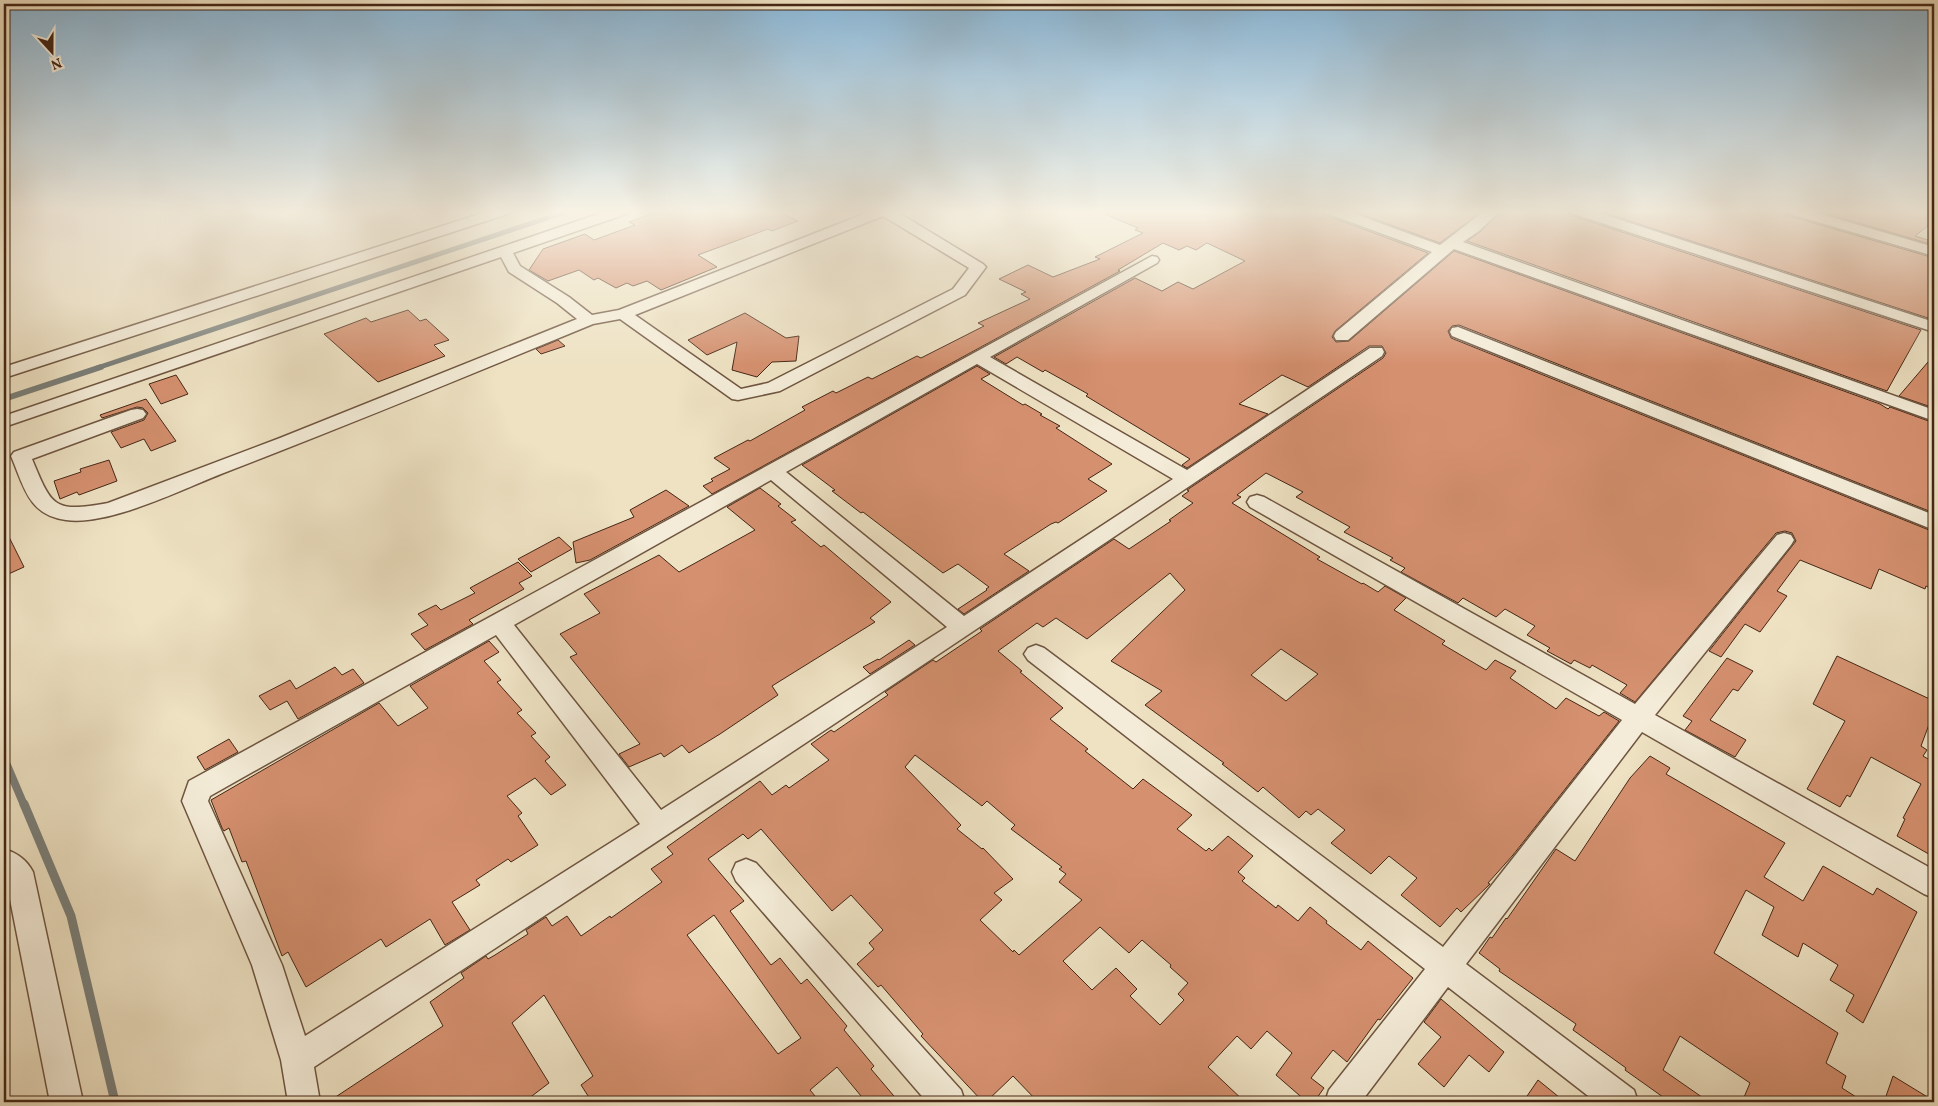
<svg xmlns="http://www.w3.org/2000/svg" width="1938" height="1106" font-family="Vollkorn,serif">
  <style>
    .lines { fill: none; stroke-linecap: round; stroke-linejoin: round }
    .stream-far3 { stroke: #7a7f7a; stroke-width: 5 }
    .stream-far2 { stroke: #7a7f7a; stroke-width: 6 }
    .stream-far1 { stroke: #7a7f7a; stroke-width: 8 }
    .stream { stroke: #7a7f7a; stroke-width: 9 }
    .building { fill: #d5906f; stroke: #452615; fill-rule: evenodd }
    .minor-casing { stroke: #6f5540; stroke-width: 3 }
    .minor { fill: #f4ecd8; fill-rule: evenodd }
  </style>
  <rect width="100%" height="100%" fill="#eee2c3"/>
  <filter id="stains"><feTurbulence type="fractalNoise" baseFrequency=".004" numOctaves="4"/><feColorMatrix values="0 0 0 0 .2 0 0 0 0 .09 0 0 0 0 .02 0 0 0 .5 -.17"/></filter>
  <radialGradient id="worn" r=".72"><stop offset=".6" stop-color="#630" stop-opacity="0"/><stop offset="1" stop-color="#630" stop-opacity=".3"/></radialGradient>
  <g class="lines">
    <path class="stream-far3" d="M 97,368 L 571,210"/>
    <path class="stream-far2" d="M 4,399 L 101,367"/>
    <path class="stream-far1" d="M 4,758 L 24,805"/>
    <path class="stream" d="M 24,804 L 71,916 L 115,1102"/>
  </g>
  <path class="building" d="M 662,210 L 776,210 L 798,221 L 772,231 L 768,229 L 698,255 L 717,267 L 661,290 L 647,281 L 633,286 L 627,283 L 616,288 L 598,278 L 594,280 L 579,270 L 548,281 L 529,270 L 543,249 L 585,234 L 594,240 L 635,225 L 629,222 Z
    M 1095,210 L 1322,210 L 1325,215 L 1428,253 L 1335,331 L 1332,337 L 1336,342 L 1349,341 L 1454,251 L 1880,404 L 1888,409 L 1890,407 L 1934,423 L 1934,513 L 1459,325 L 1452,326 L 1448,331 L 1451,338 L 1934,532 L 1934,590 L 1926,586 L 1925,589 L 1879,569 L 1871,589 L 1800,560 L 1777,591 L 1787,596 L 1760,632 L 1745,624 L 1721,657 L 1709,651 L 1796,541 L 1792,533 L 1785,531 L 1776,533 L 1635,702 L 1620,693 L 1627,685 L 1592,665 L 1590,668 L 1574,660 L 1571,664 L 1547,651 L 1550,648 L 1527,635 L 1535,626 L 1505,609 L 1496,617 L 1463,598 L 1458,603 L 1401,572 L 1405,568 L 1390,560 L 1393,558 L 1344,532 L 1350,527 L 1296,497 L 1303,492 L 1266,473 L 1237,495 L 1241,497 L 1232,503 L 1320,557 L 1317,559 L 1362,584 L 1363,583 L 1378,592 L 1385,586 L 1406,598 L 1394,610 L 1445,641 L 1442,644 L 1486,670 L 1495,660 L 1516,671 L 1510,678 L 1556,709 L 1566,698 L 1599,716 L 1604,712 L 1619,721 L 1513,855 L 1488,883 L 1490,884 L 1461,912 L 1457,908 L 1440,927 L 1401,895 L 1417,878 L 1389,856 L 1371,874 L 1331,843 L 1345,830 L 1318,809 L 1311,815 L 1306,811 L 1299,818 L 1263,787 L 1258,792 L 1222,764 L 1224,763 L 1145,705 L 1162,691 L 1111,661 L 1185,590 L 1170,573 L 1087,639 L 1056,618 L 1043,627 L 1037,623 L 998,651 L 1022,671 L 1020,672 L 1063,708 L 1050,719 L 1088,749 L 1085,751 L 1133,789 L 1143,779 L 1192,815 L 1177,829 L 1206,851 L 1209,848 L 1212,851 L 1228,836 L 1253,856 L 1238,872 L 1245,878 L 1242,881 L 1276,908 L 1278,905 L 1298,921 L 1310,907 L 1327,921 L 1326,923 L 1361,950 L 1368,941 L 1413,978 L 1380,1020 L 1378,1019 L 1347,1062 L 1333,1050 L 1311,1078 L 1324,1088 L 1314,1102 L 1307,1102 L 1276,1075 L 1292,1053 L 1267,1031 L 1251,1049 L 1237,1036 L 1208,1067 L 1245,1102 L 1038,1102 L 1013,1076 L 986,1102 L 983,1102 L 921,1036 L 923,1034 L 881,985 L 878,987 L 857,964 L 874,949 L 869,943 L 883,930 L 851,895 L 832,911 L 761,829 L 748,839 L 743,834 L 708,859 L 744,901 L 730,911 L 771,965 L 780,958 L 801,984 L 807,979 L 847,1026 L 844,1030 L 874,1066 L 871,1069 L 899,1102 L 866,1102 L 837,1067 L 810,1090 L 820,1102 L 592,1102 L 581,1085 L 593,1076 L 544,995 L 512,1023 L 549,1083 L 524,1102 L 328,1102 L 443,1026 L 430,1002 L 464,978 L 461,973 L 486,956 L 488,959 L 495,955 L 528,934 L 526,930 L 546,917 L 552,926 L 567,916 L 581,936 L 610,916 L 611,918 L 662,882 L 651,869 L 673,854 L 667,847 L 760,781 L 772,795 L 786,785 L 789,788 L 829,760 L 811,744 L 831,730 L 834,732 L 888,695 L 885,692 L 933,660 L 936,662 L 982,631 L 980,629 L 1114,539 L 1129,549 L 1171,521 L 1169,520 L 1193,503 L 1182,496 L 1189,491 L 1187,490 L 1383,358 L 1386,353 L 1382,346 L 1369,346 L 1308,387 L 1282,375 L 1239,404 L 1268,414 L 1187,468 L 1182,465 L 1190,459 L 1086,396 L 1088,394 L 1045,370 L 1043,372 L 1017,357 L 1006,364 L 994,357 L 1135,278 L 1162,291 L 1178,282 L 1193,289 L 1245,261 L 1207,243 L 1196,250 L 1187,246 L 1179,250 L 1163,243 L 1118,270 L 1120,271 L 712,494 L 703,486 L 713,481 L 711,479 L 730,469 L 714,458 L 748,440 L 750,441 L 805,410 L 802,407 L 833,391 L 836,393 L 868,377 L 872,379 L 917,356 L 921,358 L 984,326 L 978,323 L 1030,299 L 1021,294 L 1026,292 L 999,279 L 1028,265 L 1053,277 L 1100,259 L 1095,257 L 1143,233 L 1135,230 L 1138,228 ZM 1281,649 L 1318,674 L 1286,701 L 1251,675 ZM 915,755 L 982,806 L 987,801 L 1015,825 L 1011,829 L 1062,867 L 1059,869 L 1066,874 L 1059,882 L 1082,900 L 1019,955 L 1014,950 L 1013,952 L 980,920 L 1002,900 L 994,893 L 1013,879 L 983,848 L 982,849 L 957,829 L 961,825 L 905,767 ZM 714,915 L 801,1038 L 778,1054 L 687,935 ZM 1100,927 L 1129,953 L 1142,940 L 1171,965 L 1170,967 L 1188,983 L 1178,994 L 1184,1000 L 1160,1025 L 1130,996 L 1137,989 L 1116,968 L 1092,990 L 1063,961 Z
    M 1350,210 L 1483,210 L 1440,243 Z
    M 1503,210 L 1567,210 L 1570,215 L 1921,330 L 1887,391 L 1467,241 L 1480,232 Z
    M 1596,210 L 1783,210 L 1786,215 L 1934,258 L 1934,306 L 1928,318 Z
    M 1814,210 L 1933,210 L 1925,218 L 1934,221 L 1915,236 L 1934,242 L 1934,245 Z
    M 408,310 L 420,321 L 426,319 L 449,340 L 434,345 L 445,356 L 378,382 L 324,334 L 366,318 L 371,322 Z
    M 745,313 L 786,338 L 799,336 L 796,361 L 772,362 L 757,377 L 732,370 L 737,342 L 707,355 L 688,340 Z
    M 558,340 L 565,346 L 541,354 L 536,349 Z
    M 1934,355 L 1934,408 L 1899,396 Z
    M 977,366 L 990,374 L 981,379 L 1023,405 L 1025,404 L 1042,414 L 1040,415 L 1060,426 L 1056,428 L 1112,464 L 1088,479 L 1107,491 L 1058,523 L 1056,522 L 1051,524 L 1004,554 L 1029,571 L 964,614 L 958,609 L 987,590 L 986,589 L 989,587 L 958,564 L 943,573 L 863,512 L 861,513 L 832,491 L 835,490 L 802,465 Z
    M 176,375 L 188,394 L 161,404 L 149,384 Z
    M 146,399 L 176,441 L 151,451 L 144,439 L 121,448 L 111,432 L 144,420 L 148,413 L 143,408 L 137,407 L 102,418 L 100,415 Z
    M 109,460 L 117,481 L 79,495 L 77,492 L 60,499 L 54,481 L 81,472 L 80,469 Z
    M 760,488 L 781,504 L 778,506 L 796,520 L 791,522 L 821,547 L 824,545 L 891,602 L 870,618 L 875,622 L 772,686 L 778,695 L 720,734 L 689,753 L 682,745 L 664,757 L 661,753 L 629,767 L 619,754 L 640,744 L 570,657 L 577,654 L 560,634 L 600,613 L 584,594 L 659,555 L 679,572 L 755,530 L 727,507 Z
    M 666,490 L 689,506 L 590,560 L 576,563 L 573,542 L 634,517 L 630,510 Z
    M 4,527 L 24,567 L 4,576 Z
    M 559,537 L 572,549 L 531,572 L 518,559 Z
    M 518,562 L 532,576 L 519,583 L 524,589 L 469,620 L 473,624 L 425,650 L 411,634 L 428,625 L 418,614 L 436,605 L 441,610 L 475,593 L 470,588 Z
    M 909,640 L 915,645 L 870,674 L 863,667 L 878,659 L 879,660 Z
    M 489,641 L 499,652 L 484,661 L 501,680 L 497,682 L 522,710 L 517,713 L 536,733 L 531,736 L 550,757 L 545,761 L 566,785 L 551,795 L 535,778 L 507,796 L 522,813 L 518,816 L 538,845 L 511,862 L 508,859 L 476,880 L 480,885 L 452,902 L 470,930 L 445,945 L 430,919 L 386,947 L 381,939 L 306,987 L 288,952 L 282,956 L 246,861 L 242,862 L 229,828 L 224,831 L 222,828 L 211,800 L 379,703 L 398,726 L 428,708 L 410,686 Z
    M 1837,656 L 1934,701 L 1934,711 L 1921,746 L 1927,750 L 1923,756 L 1933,762 L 1934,759 L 1934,857 L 1897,836 L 1905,819 L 1903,818 L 1921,784 L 1871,757 L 1850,797 L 1847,795 L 1840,807 L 1807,789 L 1845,721 L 1813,704 Z
    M 1727,658 L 1753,671 L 1738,691 L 1733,689 L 1710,720 L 1746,740 L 1735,757 L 1685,730 L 1692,721 L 1683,716 Z
    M 335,667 L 342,675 L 353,669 L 364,683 L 298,719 L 287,701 L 270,710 L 259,696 L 290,680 L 296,689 Z
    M 229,739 L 238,752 L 205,770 L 197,757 Z
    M 1650,756 L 1670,768 L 1666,774 L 1785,843 L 1764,877 L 1803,901 L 1823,866 L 1873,895 L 1877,888 L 1917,912 L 1863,1023 L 1846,1011 L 1854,995 L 1830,980 L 1838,965 L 1803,943 L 1798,957 L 1762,935 L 1774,907 L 1746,890 L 1714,953 L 1838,1033 L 1826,1063 L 1846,1076 L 1842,1088 L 1864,1102 L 1742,1102 L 1750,1083 L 1680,1036 L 1663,1070 L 1709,1102 L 1670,1102 L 1625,1070 L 1626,1068 L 1573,1030 L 1576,1024 L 1499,971 L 1500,969 L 1479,953 L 1490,937 L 1492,938 L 1506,918 L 1507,919 L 1556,849 L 1575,861 L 1630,778 Z
    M 1441,999 L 1504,1052 L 1489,1072 L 1469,1055 L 1444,1087 L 1418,1064 L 1441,1037 L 1424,1022 Z
    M 1893,1076 L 1934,1101 L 1934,1102 L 1884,1102 Z
    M 1538,1080 L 1565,1102 L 1523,1102 Z"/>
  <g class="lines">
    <g class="minor-casing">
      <path id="minor" d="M 492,210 L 513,210 L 511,213 L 4,378 L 4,367 Z
        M 610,210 L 631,210 L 629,213 L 513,253 L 520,266 L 569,297 L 592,315 L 619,310 L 874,210 L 894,210 L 983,264 L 986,267 L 965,295 L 780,391 L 738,400 L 732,399 L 620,319 L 593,324 C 469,375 346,426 221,474 C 181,490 108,526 66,520 C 28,515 24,486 11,456 L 14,452 L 131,410 L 137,409 L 143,410 L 146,414 L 143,418 L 32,459 C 52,507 53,513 108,503 L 280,438 L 577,319 L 557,303 L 509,272 L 501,257 L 4,427 L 4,416 ZM 883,216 L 969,268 L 953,289 L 768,383 L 741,389 L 635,315 Z
        M 1324,210 L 1344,210 L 1440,245 L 1486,210 L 1501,210 L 1479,231 L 1463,242 L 1934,410 L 1934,421 L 1454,249 L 1348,340 L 1336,340 L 1334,336 L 1336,332 L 1432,252 L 1326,213 Z
        M 1569,210 L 1590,210 L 1934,322 L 1934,332 L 1571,213 Z
        M 1785,210 L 1807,210 L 1934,247 L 1934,256 L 1787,213 Z
        M 1152,256 L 1157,257 L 1159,260 L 1157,263 L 990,357 L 1187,470 L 1370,348 L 1382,348 L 1384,352 L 1382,356 C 1028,596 672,833 314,1067 L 320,1102 L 288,1102 L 281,1060 L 252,965 L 182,801 L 189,781 ZM 977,364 L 1173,479 L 964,616 L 786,472 ZM 771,480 L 947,627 L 661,810 L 514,625 ZM 496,635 L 640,824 L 305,1036 L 282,965 L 208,801 L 210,796 Z
        M 1458,327 L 1934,515 L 1934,530 L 1452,336 L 1450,332 L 1452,328 Z
        M 1257,495 L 1264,497 L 1635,704 L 1777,535 L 1784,533 L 1791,535 L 1794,540 L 1791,545 L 1655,715 L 1934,870 L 1934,898 L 1924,894 L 1642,732 L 1466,964 L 1634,1090 L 1638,1102 L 1596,1102 L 1448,987 L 1361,1102 L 1325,1102 L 1329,1090 L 1425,969 L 1028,660 L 1024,654 L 1028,648 L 1036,645 L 1044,648 L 1443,947 L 1622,720 L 1250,507 L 1247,502 L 1250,497 Z
        M 4,849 C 17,853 27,860 33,872 L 83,1102 L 50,1102 L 6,879 L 4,877 Z
        M 746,859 L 756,863 L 961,1090 L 965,1102 L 927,1102 L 736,881 L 732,872 L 736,863 Z"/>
    </g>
    <use href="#minor" class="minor"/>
  </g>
  <linearGradient id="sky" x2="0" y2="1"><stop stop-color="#8ab7d7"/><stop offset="0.58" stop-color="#f7f2e4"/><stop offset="1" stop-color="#f7f2e4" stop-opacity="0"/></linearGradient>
  <rect width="1938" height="365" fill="url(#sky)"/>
  <rect width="1938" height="1106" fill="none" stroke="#eee2c3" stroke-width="20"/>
  <rect x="5" y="5" width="1928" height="1096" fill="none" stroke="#452615" stroke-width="2.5"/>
  <rect x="10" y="10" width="1918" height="1086" fill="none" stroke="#452615"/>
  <g transform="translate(52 52) rotate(159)" stroke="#f4ecd8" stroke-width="4" paint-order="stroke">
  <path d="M0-4L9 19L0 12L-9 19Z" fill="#452615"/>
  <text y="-8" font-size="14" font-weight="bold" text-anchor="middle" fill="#452615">N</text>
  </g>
  <rect width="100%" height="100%" filter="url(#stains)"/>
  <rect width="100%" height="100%" fill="url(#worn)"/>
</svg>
